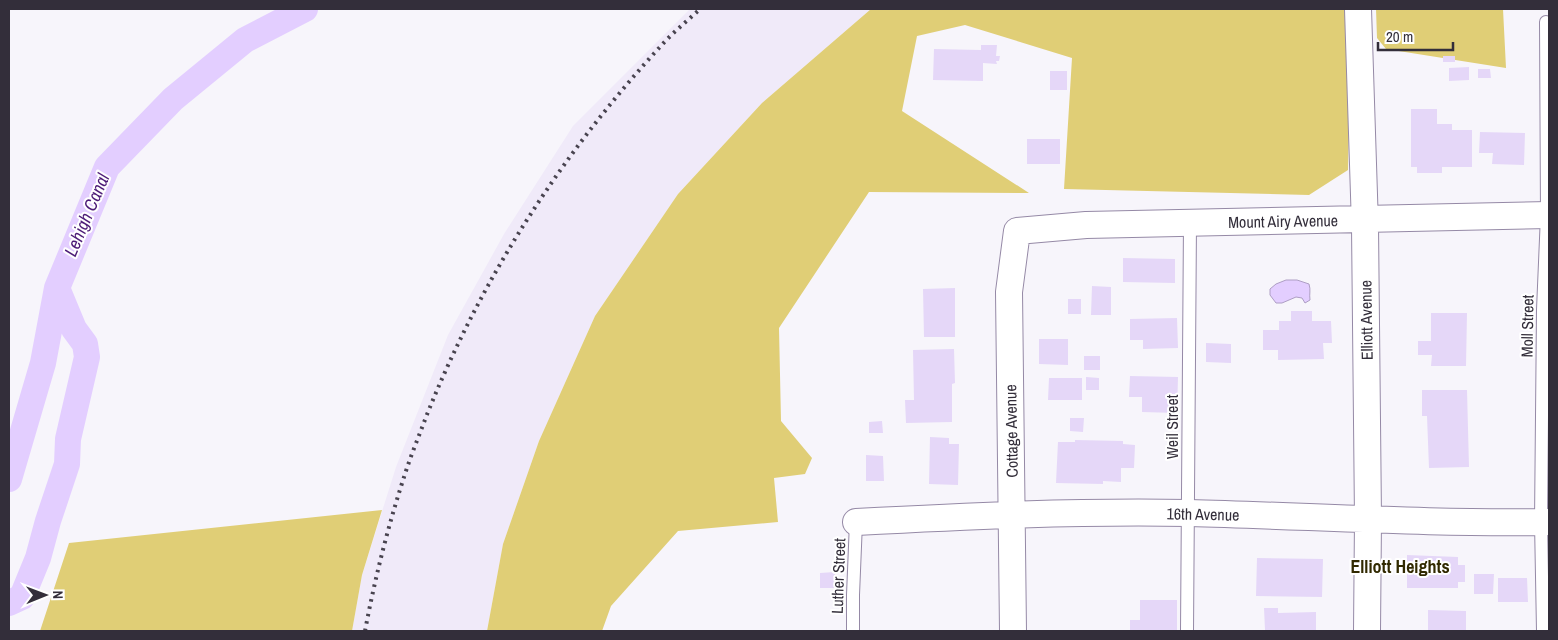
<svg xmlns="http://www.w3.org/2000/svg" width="1558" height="640" font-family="'Archivo Narrow',sans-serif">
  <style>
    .built { fill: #f0eaf9 }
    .green { fill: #e0ce76 }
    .water { fill: #e3ceff; stroke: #ae9ec4 }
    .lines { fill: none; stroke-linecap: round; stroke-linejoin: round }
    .canal { stroke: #e3ceff; stroke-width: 26 }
    .building { fill: #e5d7f8 }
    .lane-casing { stroke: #9589a6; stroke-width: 14 }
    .street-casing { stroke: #9589a6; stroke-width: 28 }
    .lane { stroke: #fff; stroke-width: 12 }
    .street { stroke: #fff; stroke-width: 26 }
    .rail { stroke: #48434f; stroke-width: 4; stroke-dasharray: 2.5 5; stroke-linecap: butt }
    .labels { text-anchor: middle; stroke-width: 4; stroke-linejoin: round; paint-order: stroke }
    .street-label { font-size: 16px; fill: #332e3a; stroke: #fff }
    .water-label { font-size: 18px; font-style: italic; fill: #4d1c77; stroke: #fff }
    .neighbourhood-label { font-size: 18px; font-weight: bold; fill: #312900; stroke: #fff }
  </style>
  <rect width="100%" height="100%" fill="#f7f5fb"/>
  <path class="built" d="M 690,9 L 871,9 L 762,103 L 678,194 L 595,316 L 539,441 L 503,544 L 487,631 L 352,631 L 362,575 L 396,467 L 448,335 L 504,234 L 573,126 Z"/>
  <path class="green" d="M 871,9 L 1351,9 L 1348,170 L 1309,195 L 1064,189 L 1072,58 L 965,25 L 917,36 L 902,111 L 1029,193 L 869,192 L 779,328 L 781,421 L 812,458 L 805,474 L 774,478 L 778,522 L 678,531 L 611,606 L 602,631 L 487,631 L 503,544 L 539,441 L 595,316 L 678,194 L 762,103 Z
    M 1376,9 L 1503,9 L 1506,68 L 1386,49 L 1377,38 Z
    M 382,510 L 362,575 L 352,631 L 40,631 L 69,543 Z"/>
  <path class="water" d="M 1286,280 L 1297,280 L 1309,284 C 1311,290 1309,294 1310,300 L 1305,303 L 1302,298 L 1296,297 L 1282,303 L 1276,303 L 1270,295 L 1270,289 L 1276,284 Z"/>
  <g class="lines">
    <path class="canal" d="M 9,479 L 43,363 L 57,288 L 107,167 L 173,99 L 245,40 L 305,9
      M 9,603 L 22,597 L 38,558 L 48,521 L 67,464 L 68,439 L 87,357 L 85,344 L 74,329 L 57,288"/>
  </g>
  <path class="building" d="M 981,45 L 997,45 L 996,56 L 1000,56 L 999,61 L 996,61 L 997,64 L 983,63 L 983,81 L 933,80 L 934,49 L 981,50 Z
    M 1443,56 L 1455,56 L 1455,62 L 1443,62 Z
    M 1469,67 L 1469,80 L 1449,81 L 1449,68 Z
    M 1478,69 L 1490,69 L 1491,78 L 1478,78 Z
    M 1050,71 L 1067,71 L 1067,90 L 1050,90 Z
    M 1411,109 L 1437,109 L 1437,124 L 1452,124 L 1452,130 L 1472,130 L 1472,167 L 1442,167 L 1442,173 L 1417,173 L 1417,167 L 1411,167 Z
    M 1480,132 L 1525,133 L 1524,165 L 1492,164 L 1493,153 L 1479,153 Z
    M 1027,139 L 1060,139 L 1060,164 L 1027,164 Z
    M 1123,258 L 1175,259 L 1175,283 L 1123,282 Z
    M 1092,286 L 1111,287 L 1111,315 L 1091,315 Z
    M 955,288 L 955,337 L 924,337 L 923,289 Z
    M 1068,299 L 1081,299 L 1081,314 L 1068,314 Z
    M 1291,311 L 1312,311 L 1312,321 L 1331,321 L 1332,343 L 1323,343 L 1324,359 L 1278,360 L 1278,350 L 1263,350 L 1263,330 L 1279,330 L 1279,321 L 1291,321 Z
    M 1431,313 L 1467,313 L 1466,366 L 1431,366 L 1432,355 L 1418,355 L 1418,341 L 1431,341 Z
    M 1177,318 L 1178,348 L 1143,349 L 1143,340 L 1130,340 L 1130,319 Z
    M 1039,339 L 1068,339 L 1068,365 L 1039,364 Z
    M 1206,343 L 1231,344 L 1231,363 L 1206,362 Z
    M 954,349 L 955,383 L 952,384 L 952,422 L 906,423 L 905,400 L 914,400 L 913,350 Z
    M 1084,356 L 1100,356 L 1100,370 L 1084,370 Z
    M 1130,376 L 1178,377 L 1177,413 L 1142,412 L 1142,397 L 1129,397 Z
    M 1086,377 L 1099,378 L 1099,390 L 1086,390 Z
    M 1049,378 L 1082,378 L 1082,400 L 1048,400 Z
    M 1422,390 L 1467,390 L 1469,467 L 1429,468 L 1427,416 L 1422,416 Z
    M 1070,418 L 1084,418 L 1083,432 L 1070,431 Z
    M 882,421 L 883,433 L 869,433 L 869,422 Z
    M 930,437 L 949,438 L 949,444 L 959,444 L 958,485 L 929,484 Z
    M 1075,440 L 1123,441 L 1123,444 L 1135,445 L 1134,468 L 1121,468 L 1121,482 L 1103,481 L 1103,484 L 1056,483 L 1058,442 L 1075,442 Z
    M 866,455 L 883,456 L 884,481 L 866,481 Z
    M 1407,555 L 1458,557 L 1458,565 L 1465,565 L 1465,582 L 1458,582 L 1458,588 L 1407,588 Z
    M 1257,558 L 1323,559 L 1322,597 L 1256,596 Z
    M 835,572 L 835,588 L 820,588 L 820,573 Z
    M 1474,574 L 1494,574 L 1493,594 L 1474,594 Z
    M 1498,578 L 1527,578 L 1528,602 L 1498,602 Z
    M 1140,600 L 1177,600 L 1177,631 L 1130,631 L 1130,620 L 1140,620 Z
    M 1264,608 L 1278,608 L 1278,613 L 1316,612 L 1316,631 L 1265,630 Z
    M 1428,610 L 1466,611 L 1466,631 L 1428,631 Z"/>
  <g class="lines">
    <g class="lane-casing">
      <path id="lane" d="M 853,631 L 853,595 L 856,522
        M 1187,631 L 1190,223
        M 1543,631 L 1541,522 L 1543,310 L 1547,215 L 1546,22"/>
    </g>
    <g class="street-casing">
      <path id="street" d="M 1358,9 L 1365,226 L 1368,519 L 1367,631
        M 856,522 C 967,516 1078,511 1189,513 C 1309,516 1429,524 1549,522
        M 1013,631 L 1009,292 L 1017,231 L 1086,225 L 1549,215"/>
    </g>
    <use href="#lane" class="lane"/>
    <use href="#street" class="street"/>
    <path class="rail" d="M 365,631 C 375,578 388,526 405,474 C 411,455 419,436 426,417 C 480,281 560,156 659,48 C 671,34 686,22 700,9"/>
  </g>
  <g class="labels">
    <g class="street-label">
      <text transform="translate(1283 221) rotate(-1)" y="6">Mount Airy Avenue</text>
      <text transform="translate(1366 320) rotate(-91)" y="6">Elliott Avenue</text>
      <text transform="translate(1527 326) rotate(-89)" y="6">Moll Street</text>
      <text transform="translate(1172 427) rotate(-90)" y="6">Weil Street</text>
      <text transform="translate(1011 431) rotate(-91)" y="6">Cottage Avenue</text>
      <text transform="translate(1203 514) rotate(1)" y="6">16th Avenue</text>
      <text transform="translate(838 576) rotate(-88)" y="6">Luther Street</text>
    </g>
    <g class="water-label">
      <text transform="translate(87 215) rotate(-67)" y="6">Lehigh Canal</text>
    </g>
    <g class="neighbourhood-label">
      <text x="1400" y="573">Elliott Heights</text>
    </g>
  </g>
  <rect width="1558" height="640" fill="none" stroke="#332e3a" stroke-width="20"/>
  <g transform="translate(45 595) rotate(89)" stroke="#ffffff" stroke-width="4" paint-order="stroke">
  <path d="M0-4L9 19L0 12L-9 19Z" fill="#332e3a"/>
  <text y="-8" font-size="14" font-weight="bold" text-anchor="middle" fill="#332e3a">N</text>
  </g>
  <path d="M1378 42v8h75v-8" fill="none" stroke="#332e3a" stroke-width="2.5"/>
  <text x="1386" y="42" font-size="15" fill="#332e3a" stroke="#ffffff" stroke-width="4" paint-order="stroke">20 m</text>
</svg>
